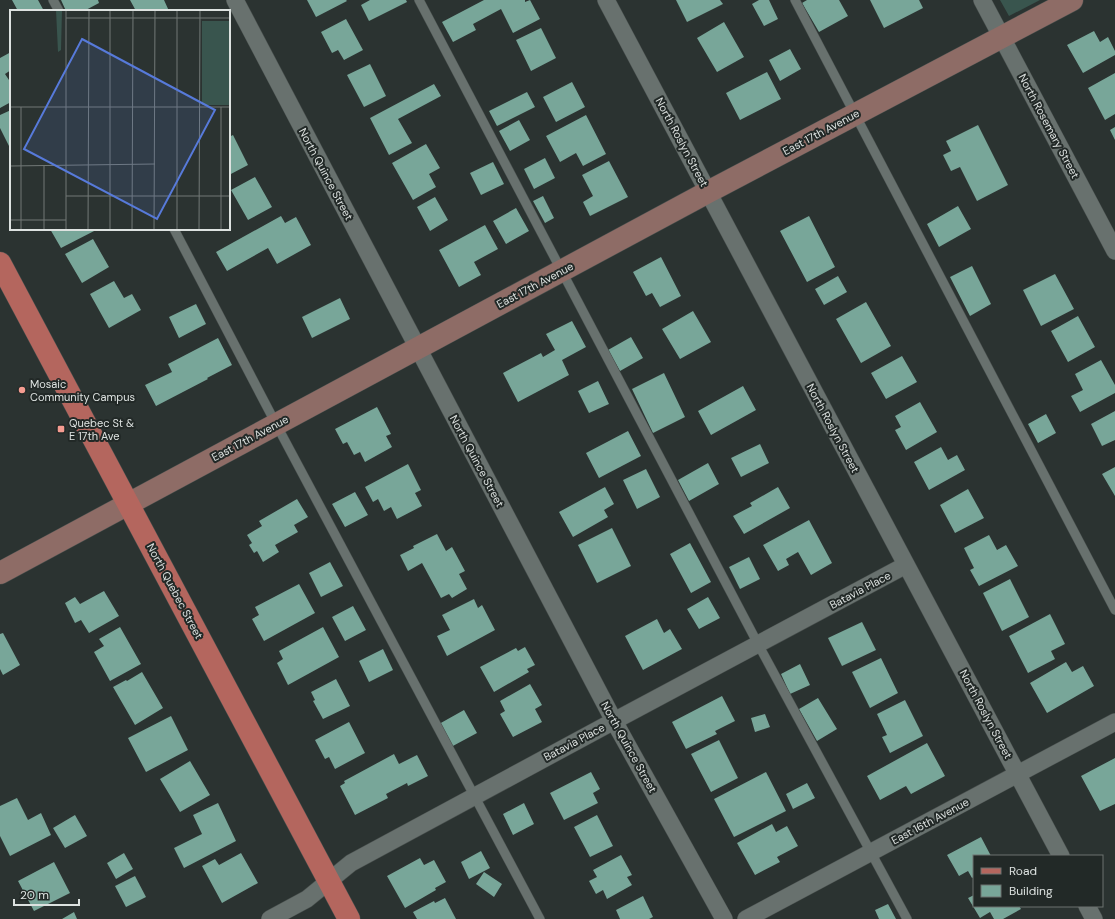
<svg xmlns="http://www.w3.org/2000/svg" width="1115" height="919" font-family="'DM Sans',sans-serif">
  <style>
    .green { fill: #39554e }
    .building { fill: #78a699 }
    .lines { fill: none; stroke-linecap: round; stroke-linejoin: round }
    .lane-casing { stroke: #484f4d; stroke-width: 10 }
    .street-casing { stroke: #484f4d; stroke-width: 18 }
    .secondary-casing { stroke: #484f4d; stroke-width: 23 }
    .primary-casing { stroke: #484f4d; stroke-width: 23 }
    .lane { stroke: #68716e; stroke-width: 9 }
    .street { stroke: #68716e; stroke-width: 17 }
    .secondary { stroke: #8e6c66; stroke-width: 22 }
    .primary { stroke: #b4665e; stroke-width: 22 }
    .poi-dot { fill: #f59c91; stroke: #222927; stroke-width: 1.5 }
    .labels { text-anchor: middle; stroke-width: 4; stroke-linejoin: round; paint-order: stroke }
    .street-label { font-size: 11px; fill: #dde2e0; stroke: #222927 }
    .poi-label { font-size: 11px; fill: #dde2e0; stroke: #222927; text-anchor: start }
    .inset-road { fill: none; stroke: #727977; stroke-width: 1 }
    .view { fill: #577ada; fill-opacity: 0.15; stroke: #577ada; stroke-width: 2 }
    .inset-edge { fill: none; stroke: #dde2e0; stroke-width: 2 }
  </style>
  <rect width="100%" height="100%" fill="#2b3331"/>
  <path class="green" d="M 1000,0 L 1040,0 L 1009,16 Z"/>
  <path class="building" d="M 12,0 L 38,0 L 44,11 L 18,11 Z
    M 61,0 L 98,0 L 99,3 L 84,11 L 66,11 Z
    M 130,0 L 164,0 L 169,11 L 136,11 Z
    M 307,0 L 346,0 L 347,1 L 316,17 Z
    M 370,0 L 406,0 L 407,2 L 369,21 L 361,5 Z
    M 484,0 L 525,0 L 525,2 L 530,0 L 540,19 L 513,33 L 501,9 L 473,24 L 476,30 L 453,42 L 442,22 Z
    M 676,0 L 720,0 L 723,4 L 687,22 Z
    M 759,0 L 769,0 L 778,19 L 764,26 L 752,4 Z
    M 807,0 L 839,0 L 848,16 L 819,32 L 802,3 Z
    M 870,0 L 919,0 L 923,8 L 884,28 Z
    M 346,19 L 363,50 L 344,60 L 338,50 L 332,53 L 321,32 Z
    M 724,22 L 744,57 L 717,72 L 697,38 Z
    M 541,28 L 556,58 L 531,71 L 516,40 Z
    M 1094,31 L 1100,42 L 1108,37 L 1115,51 L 1115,55 L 1083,73 L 1067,45 Z
    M 790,49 L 801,69 L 780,81 L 769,60 Z
    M 11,52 L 11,70 L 5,74 L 11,83 L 11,102 L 0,108 L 0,58 Z
    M 370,64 L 386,96 L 364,107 L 347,75 Z
    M 767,72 L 781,99 L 740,120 L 726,93 Z
    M 1115,73 L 1115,114 L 1105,120 L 1088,88 Z
    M 572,82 L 585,107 L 556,122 L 543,97 Z
    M 434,84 L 441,96 L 398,119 L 412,143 L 389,155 L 370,118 Z
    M 527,92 L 535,107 L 497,126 L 489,111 Z
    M 11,110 L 11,150 L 0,128 L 0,115 Z
    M 586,115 L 606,154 L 583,166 L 576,153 L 560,162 L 546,136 Z
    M 519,120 L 530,140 L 510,151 L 499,131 Z
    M 978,125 L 1008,185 L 977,201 L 960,167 L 951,171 L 943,155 L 951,151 L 946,141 Z
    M 1115,127 L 1115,140 L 1110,130 Z
    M 233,135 L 248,165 L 229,175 L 229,137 Z
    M 426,144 L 440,168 L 429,174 L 436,187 L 413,200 L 392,163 Z
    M 545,158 L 555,178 L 534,189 L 524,169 Z
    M 609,161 L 628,197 L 590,216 L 583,202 L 593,196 L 582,175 Z
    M 493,162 L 504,184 L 481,195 L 470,173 Z
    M 255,177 L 272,207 L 248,220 L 231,190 Z
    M 543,196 L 554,218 L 545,223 L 533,201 Z
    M 435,197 L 448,220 L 430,231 L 417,207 Z
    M 958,206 L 971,229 L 939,247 L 927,224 Z
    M 516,208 L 529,231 L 506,244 L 493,221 Z
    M 281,216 L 285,223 L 296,217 L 311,245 L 277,264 L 268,248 L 227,271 L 216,252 Z
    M 809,216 L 835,267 L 807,282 L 780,231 Z
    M 485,225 L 498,249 L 474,262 L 481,275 L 459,287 L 439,250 Z
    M 50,229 L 98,229 L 61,248 Z
    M 93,239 L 109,267 L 82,283 L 65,254 Z
    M 661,257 L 681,296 L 660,307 L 652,293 L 646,296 L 633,272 Z
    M 972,266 L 991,304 L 970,316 L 950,277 Z
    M 1055,274 L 1074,309 L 1041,326 L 1023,290 Z
    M 838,276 L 847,292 L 824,305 L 815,289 Z
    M 114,281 L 124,298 L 132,294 L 141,310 L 109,328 L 90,294 Z
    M 340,298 L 350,319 L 312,338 L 302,317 Z
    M 866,302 L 891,346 L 861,363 L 836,319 Z
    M 196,304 L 206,324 L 179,338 L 169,317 Z
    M 693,311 L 711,342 L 680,359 L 662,329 Z
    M 1078,316 L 1095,347 L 1068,362 L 1051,331 Z
    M 572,321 L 586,347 L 562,360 L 569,375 L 518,402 L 503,373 L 541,353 L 543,357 L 555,350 L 546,334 Z
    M 631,337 L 643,358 L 620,371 L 608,350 Z
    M 218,338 L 232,365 L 207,378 L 208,379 L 156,406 L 145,385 L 172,372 L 168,364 Z
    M 902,356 L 917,382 L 886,399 L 871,373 Z
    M 1101,360 L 1115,385 L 1115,393 L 1080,412 L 1071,396 L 1083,390 L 1075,374 Z
    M 664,373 L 685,417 L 653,433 L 632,389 Z
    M 598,381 L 609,404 L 589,413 L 578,391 Z
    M 743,386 L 756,410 L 711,435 L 698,411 Z
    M 920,402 L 937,432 L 906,450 L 895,430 L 901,427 L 895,416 Z
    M 377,407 L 391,434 L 386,436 L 392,447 L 365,462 L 360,452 L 354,455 L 347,442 L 343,444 L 335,429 Z
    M 1115,411 L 1115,440 L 1102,446 L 1091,424 Z
    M 1046,414 L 1056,433 L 1038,443 L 1028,424 Z
    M 628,431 L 641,456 L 599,478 L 586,453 Z
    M 760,444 L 769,463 L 741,477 L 731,458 Z
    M 941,447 L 948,460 L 957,455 L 965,470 L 929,490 L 914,462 Z
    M 708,463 L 719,484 L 689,501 L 678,480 Z
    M 408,464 L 421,490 L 415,493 L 422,506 L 397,519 L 391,507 L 384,511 L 378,499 L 373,502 L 365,487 Z
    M 1115,467 L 1115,496 L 1102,474 Z
    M 646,469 L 660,497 L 637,509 L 623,480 Z
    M 605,487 L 614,504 L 604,510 L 608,517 L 573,537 L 559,512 Z
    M 778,487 L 790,508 L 744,534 L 733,516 L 752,506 L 750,503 Z
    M 968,489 L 984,518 L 955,533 L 940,505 Z
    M 355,492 L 368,515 L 345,527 L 332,504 Z
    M 297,499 L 308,517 L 294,525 L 298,532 L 275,545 L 279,552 L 263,562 L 257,551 L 254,553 L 249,545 L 252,543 L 247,535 L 262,526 L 259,521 Z
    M 809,520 L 832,563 L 811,575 L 798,552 L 786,559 L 789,565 L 778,571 L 763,545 Z
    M 612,528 L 631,566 L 597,583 L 578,545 Z
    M 437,534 L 446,551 L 452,547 L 465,571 L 459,574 L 467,589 L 452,598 L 449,594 L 441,598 L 422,563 L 408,571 L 400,555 L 414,548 L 413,546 Z
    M 989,535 L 997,550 L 1006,545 L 1018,566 L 979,586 L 970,570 L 974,568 L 964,548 Z
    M 690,543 L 711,582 L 691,593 L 670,554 Z
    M 749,557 L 760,579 L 740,589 L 729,567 Z
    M 330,562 L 343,586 L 321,597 L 309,573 Z
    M 1010,579 L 1029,617 L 1002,631 L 983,593 Z
    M 299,584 L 315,613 L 264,641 L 252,619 L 259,615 L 255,607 Z
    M 104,591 L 119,616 L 89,633 L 81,620 L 75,623 L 65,603 L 75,597 L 80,604 Z
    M 708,597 L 720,618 L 699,629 L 687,609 Z
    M 474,599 L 478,608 L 482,605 L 495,630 L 447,656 L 437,636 L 450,630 L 442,615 Z
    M 353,606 L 366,630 L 345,641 L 332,617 Z
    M 1050,614 L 1065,644 L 1051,651 L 1055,659 L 1028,673 L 1009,636 Z
    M 657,619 L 664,633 L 670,629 L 682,649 L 643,670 L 625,636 Z
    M 862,622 L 876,650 L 842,666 L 828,638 Z
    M 120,627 L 141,664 L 110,681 L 94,652 L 104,646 L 99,639 Z
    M 323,627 L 339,657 L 288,685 L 277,663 L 283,659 L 279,651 Z
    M 3,633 L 20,665 L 3,675 L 0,669 L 0,634 Z
    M 525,647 L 535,665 L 527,669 L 529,672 L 494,692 L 480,667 L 516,648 L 518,651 Z
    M 383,649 L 393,670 L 369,682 L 359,661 Z
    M 881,658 L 898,693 L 870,708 L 852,672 Z
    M 1066,662 L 1072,672 L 1083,666 L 1094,686 L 1047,713 L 1030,683 Z
    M 800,664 L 810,685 L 790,694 L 781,674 Z
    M 142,672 L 163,708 L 135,725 L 113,687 L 126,680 L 127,681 Z
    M 336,679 L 350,706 L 323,719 L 313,701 L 315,700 L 311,692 Z
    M 530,684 L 542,705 L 535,709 L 542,722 L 513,737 L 500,714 L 505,711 L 500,701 Z
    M 722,696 L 735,721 L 715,731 L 717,734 L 686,749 L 672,722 Z
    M 818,698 L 837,729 L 817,741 L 799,709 Z
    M 905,700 L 923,736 L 890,753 L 882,737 L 887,735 L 877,714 Z
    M 464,710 L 477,733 L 451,747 L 439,724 Z
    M 765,714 L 770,727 L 755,732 L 751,718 Z
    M 171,716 L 188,750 L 146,772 L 128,738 Z
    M 349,722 L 365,753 L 335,769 L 329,757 L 325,759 L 315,740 Z
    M 719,740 L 738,778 L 711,792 L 691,754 Z
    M 927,743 L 945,776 L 911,794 L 906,786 L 880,800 L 867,776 Z
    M 394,754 L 399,764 L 417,755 L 428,776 L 408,786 L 407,783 L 386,794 L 388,798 L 355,815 L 340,786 L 345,783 L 344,781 Z
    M 1115,758 L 1115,804 L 1100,811 L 1081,776 Z
    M 190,761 L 210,795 L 180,812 L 160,779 Z
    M 591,772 L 600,789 L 593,793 L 598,803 L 564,820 L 550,793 Z
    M 766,772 L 786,811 L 734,837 L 714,799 Z
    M 807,783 L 815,798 L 793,809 L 786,794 Z
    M 17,798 L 28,820 L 41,813 L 51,835 L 10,856 L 0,836 L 0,806 Z
    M 218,803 L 236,841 L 184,868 L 174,848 L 202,834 L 193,815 Z
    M 524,803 L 534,824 L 513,835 L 503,814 Z
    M 75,815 L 87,836 L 65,848 L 53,828 Z
    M 597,815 L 613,846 L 590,857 L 574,827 Z
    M 772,824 L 776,832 L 787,826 L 798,846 L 777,857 L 780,862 L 755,875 L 737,843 Z
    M 981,837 L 991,856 L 974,856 L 974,877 L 972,878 L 968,871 L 959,876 L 947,855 Z
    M 481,851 L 490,868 L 469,879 L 461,862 Z
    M 124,853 L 133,869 L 116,879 L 107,863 Z
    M 241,853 L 258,883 L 222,903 L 202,866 L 215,859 L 219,865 Z
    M 621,855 L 632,875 L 627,877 L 632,885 L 607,899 L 603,890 L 596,894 L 589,881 L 597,877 L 593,870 Z
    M 420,858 L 424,865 L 434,860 L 446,882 L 435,888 L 436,890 L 405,908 L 387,876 Z
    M 54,862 L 70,893 L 34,911 L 18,881 Z
    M 484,872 L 502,884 L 494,897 L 476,884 Z
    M 135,876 L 146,897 L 126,907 L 115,886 Z
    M 974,895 L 974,906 L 1019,906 L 1021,909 L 1003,919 L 994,919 L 990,912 L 980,918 L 968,898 Z
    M 643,896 L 653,917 L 649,919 L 620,919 L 616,910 Z
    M 445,898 L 456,919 L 417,919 L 413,912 L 434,901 L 435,903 Z
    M 888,904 L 896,919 L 879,919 L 875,910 Z
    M 74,912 L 77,919 L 62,919 Z"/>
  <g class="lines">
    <g class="lane-casing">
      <path id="lane" d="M 53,0 L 59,11
        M 419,0 L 758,644 L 907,919
        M 795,0 L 1115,610
        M 174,229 L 276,424 L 540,919"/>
    </g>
    <g class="street-casing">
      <path id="street" d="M 235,0 L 614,721 L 724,919
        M 606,0 L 1061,856
        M 982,0 L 1115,251
        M 1087,906 L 1094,919
        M 270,919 L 307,899 L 351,863 L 614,721 L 906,565
        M 746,919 L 1115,722"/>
    </g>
    <g class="secondary-casing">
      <path id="secondary" d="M 0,573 L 708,192 L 1072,0"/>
    </g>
    <g class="primary-casing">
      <path id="primary" d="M 0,263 L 349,919"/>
    </g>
    <use href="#lane" class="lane"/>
    <use href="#street" class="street"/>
    <use href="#secondary" class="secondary"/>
    <use href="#primary" class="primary"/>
  </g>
  <g class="poi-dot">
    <circle cx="22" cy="390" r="4"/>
    <rect x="57" y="425" width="8" height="8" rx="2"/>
  </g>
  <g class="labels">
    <g class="street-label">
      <text transform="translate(1049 126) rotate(62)" y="4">North Rosemary Street</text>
      <text transform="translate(821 132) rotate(-28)" y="4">East 17th Avenue</text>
      <text transform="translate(682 142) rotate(62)" y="4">North Roslyn Street</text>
      <text transform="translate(326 174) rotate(62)" y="4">North Quince Street</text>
      <text transform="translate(535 285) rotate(-28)" y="4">East 17th Avenue</text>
      <text transform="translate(833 428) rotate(62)" y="4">North Roslyn Street</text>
      <text transform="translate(250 438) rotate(-28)" y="4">East 17th Avenue</text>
      <text transform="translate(477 461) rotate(62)" y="4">North Quince Street</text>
      <text transform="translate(860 590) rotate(-28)" y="4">Batavia Place</text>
      <text transform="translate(175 591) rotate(62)" y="4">North Quebec Street</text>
      <text transform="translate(986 714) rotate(62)" y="4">North Roslyn Street</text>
      <text transform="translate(574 742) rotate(-28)" y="4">Batavia Place</text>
      <text transform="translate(629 747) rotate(61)" y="4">North Quince Street</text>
      <text transform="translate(930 821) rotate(-28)" y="4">East 16th Avenue</text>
    </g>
    <g class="poi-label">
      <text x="30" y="388">Mosaic<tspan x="30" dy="13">Community Campus</tspan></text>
      <text x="69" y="427">Quebec St &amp;<tspan x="69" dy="13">E 17th Ave</tspan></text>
    </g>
  </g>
  <g transform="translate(10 10)">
    <rect width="220" height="220" fill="#2b3331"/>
    <path d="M 46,0 L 52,0 L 51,40 L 48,42 ZM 192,11 L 220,11 L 220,95 L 192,95 Z" fill="#39554e"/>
    <path class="inset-road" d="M 56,0 L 56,220M 56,8 L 220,8M 0,97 L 220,97M 11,97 L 11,220M 0,156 L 145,154M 56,186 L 220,186M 0,210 L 56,210M 34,220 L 34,156M 78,220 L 79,0M 100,220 L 100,0M 122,220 L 123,0M 144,220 L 145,0M 167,220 L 167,0M 189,220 L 190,0M 211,220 L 211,97"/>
    <path class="view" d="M 72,29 L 205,100 L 147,209 L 14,139 Z"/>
    <rect width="220" height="220" class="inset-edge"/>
  </g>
  <rect x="973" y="855" width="130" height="52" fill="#222927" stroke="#6d7371"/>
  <rect x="981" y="868" width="20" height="6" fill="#b4665e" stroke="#6d7371"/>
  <text x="1009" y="875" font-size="12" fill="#dde2e0">Road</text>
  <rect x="981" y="885" width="20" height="12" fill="#78a699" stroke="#6d7371"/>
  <text x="1009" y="895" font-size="12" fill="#dde2e0">Building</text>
  <path d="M14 899v6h65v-6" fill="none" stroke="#dde2e0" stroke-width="2"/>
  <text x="20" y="899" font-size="12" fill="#dde2e0" stroke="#222927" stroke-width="3" paint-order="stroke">20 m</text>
</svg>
